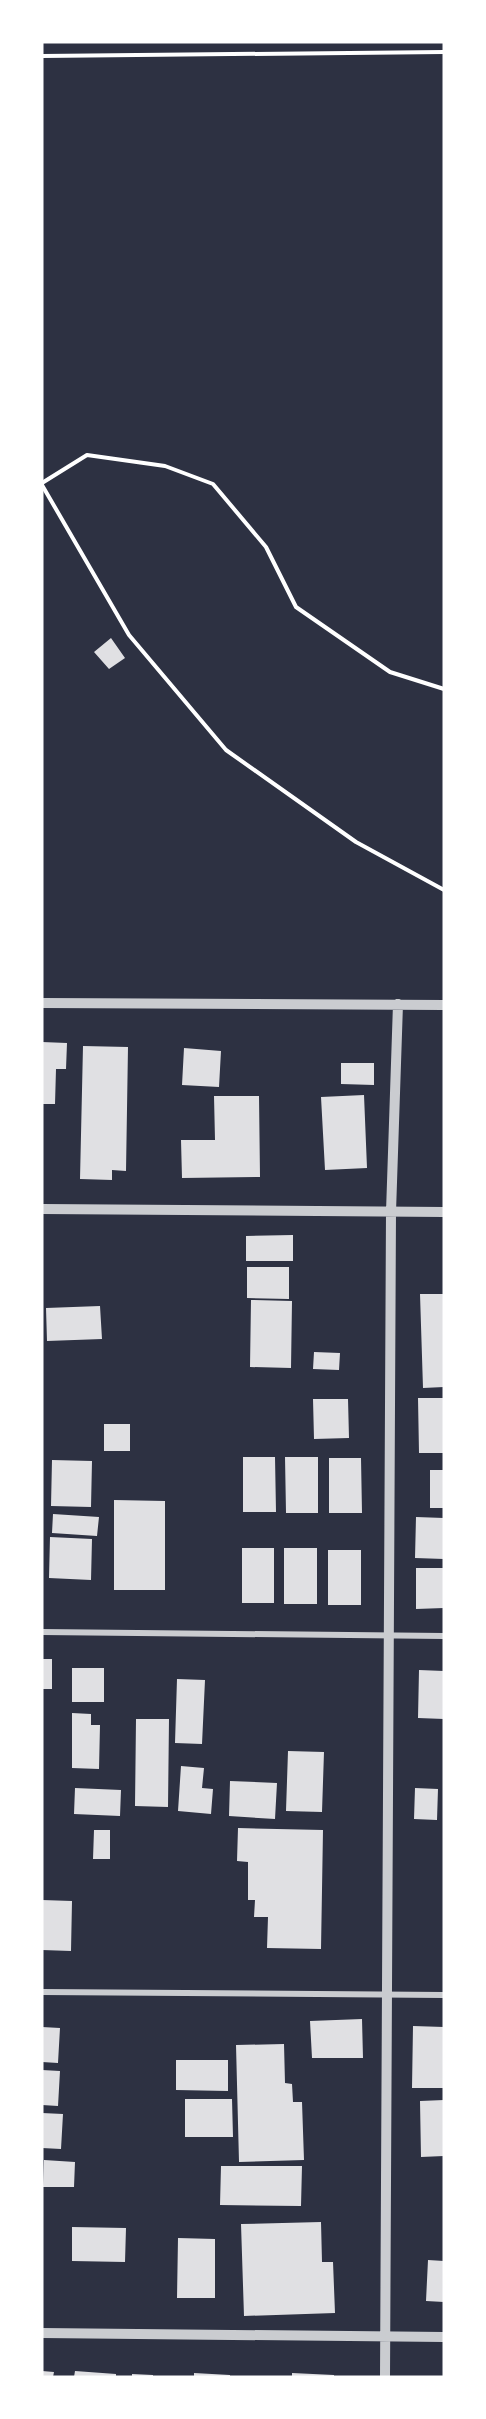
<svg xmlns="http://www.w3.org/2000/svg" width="486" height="2419" font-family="'IBM Plex Serif',serif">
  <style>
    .building { fill: #e0e0e3 }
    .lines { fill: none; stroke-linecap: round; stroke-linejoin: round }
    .path { stroke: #fff; stroke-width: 4 }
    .minor { stroke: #caccd0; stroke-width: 6 }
    .tertiary { stroke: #caccd0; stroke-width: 10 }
  </style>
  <rect width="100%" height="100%" fill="#2d3142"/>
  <path class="building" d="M 111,638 L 125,658 L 109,669 L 94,652 Z
    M 42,1042 L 67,1043 L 66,1069 L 56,1069 L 55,1104 L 42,1104 Z
    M 83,1046 L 128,1047 L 126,1171 L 112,1170 L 112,1180 L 80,1179 Z
    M 184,1048 L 221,1051 L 219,1087 L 182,1085 Z
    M 341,1063 L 374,1063 L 374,1085 L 341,1084 Z
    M 364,1095 L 367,1168 L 325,1170 L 321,1097 Z
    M 214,1096 L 259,1096 L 260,1177 L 182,1178 L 181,1140 L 215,1140 Z
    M 293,1235 L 293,1261 L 246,1261 L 246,1236 Z
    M 247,1267 L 289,1267 L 289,1299 L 247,1298 Z
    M 420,1294 L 444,1294 L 444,1387 L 423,1388 Z
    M 251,1300 L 292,1301 L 291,1368 L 250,1367 Z
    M 100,1306 L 102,1339 L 47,1341 L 46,1308 Z
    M 314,1352 L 340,1353 L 339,1370 L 313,1369 Z
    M 418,1398 L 444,1398 L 444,1453 L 419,1453 Z
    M 313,1399 L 348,1399 L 349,1438 L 314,1439 Z
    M 104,1424 L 130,1424 L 130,1451 L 104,1451 Z
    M 243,1457 L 275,1457 L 276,1512 L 243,1512 Z
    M 285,1457 L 318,1457 L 318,1513 L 286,1513 Z
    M 329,1458 L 361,1458 L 362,1513 L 329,1513 Z
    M 52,1460 L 92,1461 L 91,1507 L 51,1506 Z
    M 430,1470 L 444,1470 L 444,1508 L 430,1508 Z
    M 114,1500 L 165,1501 L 165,1590 L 114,1590 Z
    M 53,1514 L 99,1517 L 97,1536 L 52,1533 Z
    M 416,1517 L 444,1518 L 444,1559 L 415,1558 Z
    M 50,1537 L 92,1539 L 91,1580 L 49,1578 Z
    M 242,1548 L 274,1548 L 274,1603 L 242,1603 Z
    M 284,1548 L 317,1548 L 317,1604 L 284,1604 Z
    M 328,1550 L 361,1550 L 361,1605 L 328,1605 Z
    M 416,1568 L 444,1568 L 444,1608 L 416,1609 Z
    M 42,1659 L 52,1659 L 52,1689 L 42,1689 Z
    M 72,1668 L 104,1668 L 104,1702 L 72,1702 Z
    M 419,1670 L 444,1671 L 444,1719 L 418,1718 Z
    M 177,1679 L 205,1680 L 202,1744 L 175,1743 Z
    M 72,1713 L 91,1714 L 91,1725 L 100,1725 L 99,1769 L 72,1768 Z
    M 136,1719 L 169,1719 L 168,1807 L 135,1806 Z
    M 288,1751 L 324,1752 L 322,1812 L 286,1811 Z
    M 181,1766 L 204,1768 L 202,1788 L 213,1789 L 211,1814 L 178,1811 Z
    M 230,1781 L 277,1783 L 275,1819 L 229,1816 Z
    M 75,1788 L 121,1790 L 120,1816 L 74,1814 Z
    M 415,1788 L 438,1789 L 437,1820 L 414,1819 Z
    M 238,1828 L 323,1830 L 321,1949 L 267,1948 L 268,1917 L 254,1917 L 255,1900 L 248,1900 L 248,1862 L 237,1861 Z
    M 94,1830 L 110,1830 L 110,1859 L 93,1859 Z
    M 42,1900 L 72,1901 L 71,1951 L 42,1950 Z
    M 362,2019 L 363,2058 L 312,2058 L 310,2021 Z
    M 413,2026 L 444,2027 L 444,2088 L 412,2088 Z
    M 42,2027 L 60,2028 L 58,2063 L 42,2062 Z
    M 284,2044 L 285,2083 L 292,2084 L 293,2102 L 302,2102 L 304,2160 L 239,2162 L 236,2045 Z
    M 176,2060 L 228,2060 L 228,2091 L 176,2090 Z
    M 42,2070 L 60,2071 L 58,2106 L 42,2105 Z
    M 185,2099 L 232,2099 L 233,2137 L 185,2137 Z
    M 444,2100 L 444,2156 L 421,2157 L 420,2101 Z
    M 42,2113 L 63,2114 L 61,2149 L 42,2148 Z
    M 44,2160 L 75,2162 L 74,2187 L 43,2187 Z
    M 221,2166 L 302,2166 L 301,2206 L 220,2205 Z
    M 321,2222 L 322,2262 L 333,2262 L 335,2313 L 244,2316 L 241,2224 Z
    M 72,2227 L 126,2228 L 125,2262 L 72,2261 Z
    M 178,2238 L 215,2239 L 215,2298 L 177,2298 Z
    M 428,2260 L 444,2261 L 444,2302 L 426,2301 Z
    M 42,2371 L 54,2372 L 53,2377 L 42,2377 Z
    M 75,2371 L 116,2374 L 116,2377 L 74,2377 Z
    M 194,2373 L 230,2375 L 230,2377 L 194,2377 Z
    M 292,2373 L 334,2375 L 334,2377 L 292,2377 Z
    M 132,2374 L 153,2375 L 153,2377 L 132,2377 Z"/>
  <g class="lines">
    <path class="path" d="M 42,56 L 444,52
      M 42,483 L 87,455 L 165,466 L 213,484 L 266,547 L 296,607 L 390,672 L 444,689
      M 42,485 L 129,635 L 226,750 L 356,842 L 444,890"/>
    <path class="minor" d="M 42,1632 L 444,1636
      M 42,1992 L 444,1995"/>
    <path class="tertiary" d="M 42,1003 L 444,1005
      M 42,1209 L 444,1212
      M 42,2333 L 444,2337
      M 385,2377 L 391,1212 L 398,1004"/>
  </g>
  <rect width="486" height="2419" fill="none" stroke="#ffffff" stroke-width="87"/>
</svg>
